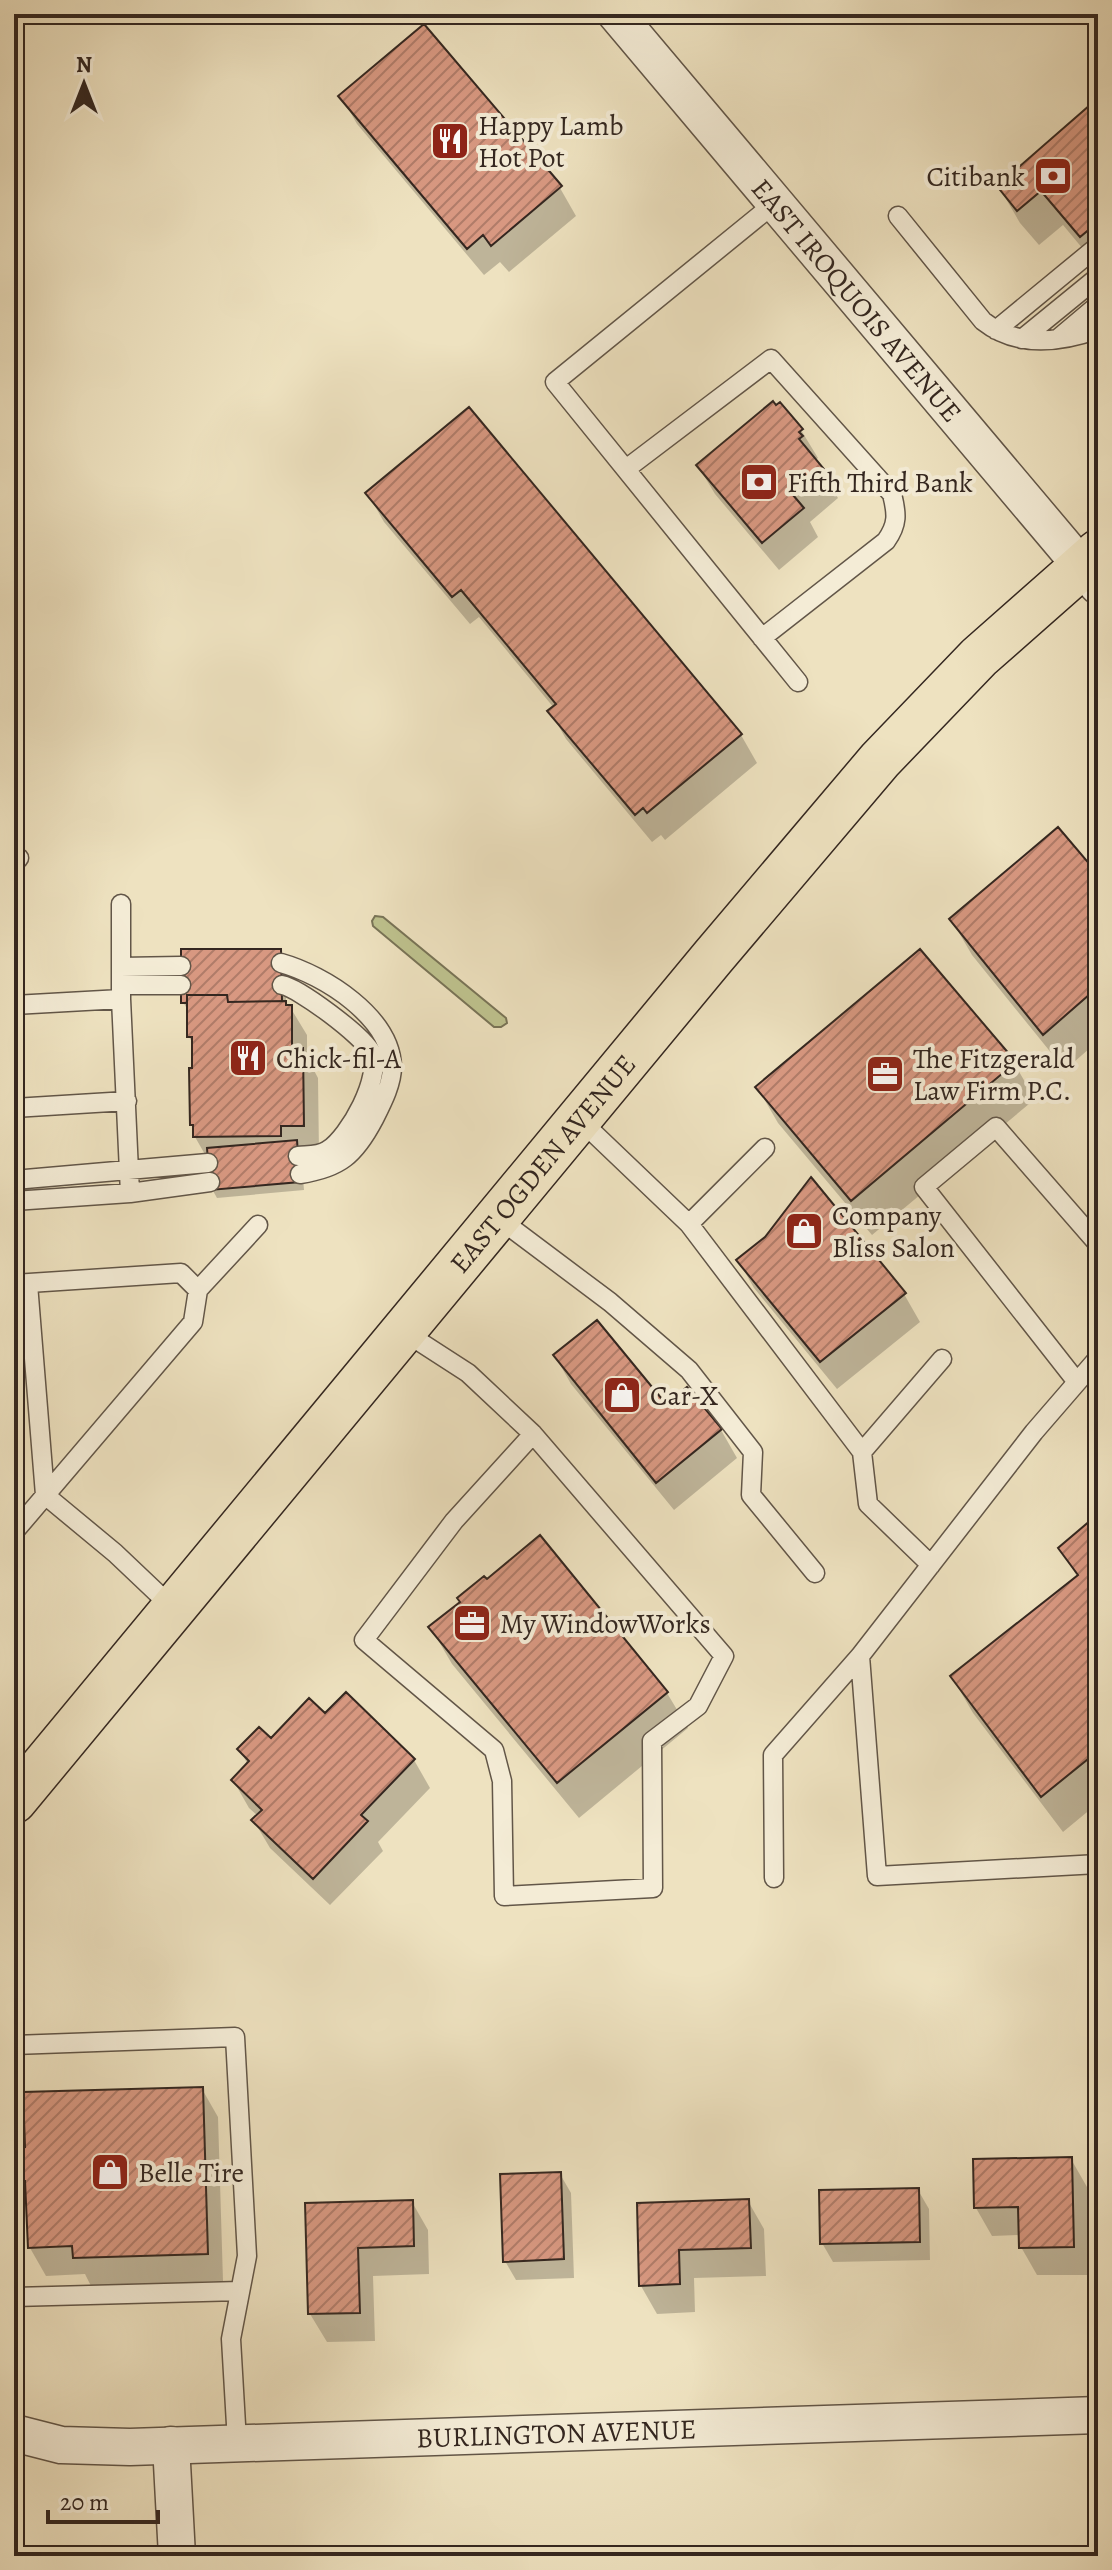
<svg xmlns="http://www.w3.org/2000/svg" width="1112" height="2570" font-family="Alegreya,serif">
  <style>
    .grass { fill: #bec28e; stroke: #797457; stroke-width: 2 }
    .shadow { fill: #0003 }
    .building { fill: url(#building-hatch); stroke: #342720; stroke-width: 2 }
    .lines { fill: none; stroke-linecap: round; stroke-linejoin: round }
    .service-casing { stroke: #625648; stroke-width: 21 }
    .minor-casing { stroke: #625648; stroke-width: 39 }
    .primary-casing { stroke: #342720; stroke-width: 47 }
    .service { stroke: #f4ecd6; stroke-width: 18 }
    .minor { stroke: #f4ecd6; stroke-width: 36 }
    .primary { stroke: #eee2c0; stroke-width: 44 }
    .labels { text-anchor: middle; stroke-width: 8; stroke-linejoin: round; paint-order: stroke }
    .poi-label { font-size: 28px; fill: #342720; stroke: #f4ecd6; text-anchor: start }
    .street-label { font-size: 28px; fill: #342720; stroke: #f4ecd6 }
  </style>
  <defs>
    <pattern id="building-hatch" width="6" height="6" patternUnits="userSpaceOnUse" patternTransform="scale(2)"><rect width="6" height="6" fill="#d89881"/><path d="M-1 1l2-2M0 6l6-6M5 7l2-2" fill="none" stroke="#b07c69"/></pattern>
  </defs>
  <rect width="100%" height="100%" fill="#eee2c0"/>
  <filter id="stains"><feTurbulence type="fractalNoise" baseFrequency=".0025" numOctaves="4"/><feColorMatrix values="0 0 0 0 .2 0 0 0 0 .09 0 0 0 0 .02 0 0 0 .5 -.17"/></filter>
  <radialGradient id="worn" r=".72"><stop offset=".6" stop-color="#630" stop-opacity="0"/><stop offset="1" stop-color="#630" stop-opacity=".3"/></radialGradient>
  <path class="grass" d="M 375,916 L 383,917 L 506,1018 L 507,1023 L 501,1027 L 494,1027 L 373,926 L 372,921 Z"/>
  <path class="shadow" d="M 341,96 L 560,188 L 576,216 L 509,272 L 500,262 L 484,275 L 357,124 Z
    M 1098,118 L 1098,267 L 1063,225 L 1039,245 L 1020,223 L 999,187 Z
    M 780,404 L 801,430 L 818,458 L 814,461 L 838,498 L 810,522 L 818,537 L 779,570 L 715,494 L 698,466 Z
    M 468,410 L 741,735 L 757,763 L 665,840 L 661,835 L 652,842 L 566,739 L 550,711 L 554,708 L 479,617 L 470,624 L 384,522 L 368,494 Z
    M 1098,877 L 1098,1041 L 1065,1070 L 972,955 L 951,919 Z
    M 280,951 L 286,960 L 286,1005 L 290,1007 L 307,1035 L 307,1057 L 318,1078 L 319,1153 L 301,1154 L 304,1190 L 217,1198 L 212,1189 L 210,1163 L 195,1137 L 192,1124 L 194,1045 L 189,1037 L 189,1012 L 183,1002 Z
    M 1014,1063 L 1035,1099 L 872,1235 L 778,1123 L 757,1087 Z
    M 766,1238 L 904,1294 L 920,1322 L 837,1389 L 754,1288 L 738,1260 Z
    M 555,1356 L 665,1406 L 687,1389 L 721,1430 L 737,1458 L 674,1510 L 571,1384 Z
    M 1098,1517 L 1098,1803 L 1063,1832 L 973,1713 L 952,1677 L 1078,1578 L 1060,1548 Z
    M 431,1628 L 667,1693 L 688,1728 L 579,1818 L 452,1664 Z
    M 325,1716 L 414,1760 L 430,1788 L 378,1842 L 383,1851 L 330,1905 L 270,1848 L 254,1821 L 258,1816 L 249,1808 L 233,1780 L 248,1765 L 240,1750 L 271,1741 Z
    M 202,2089 L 218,2117 L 223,2281 L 91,2286 L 85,2274 L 46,2276 L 30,2248 L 28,2200 L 17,2181 L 27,2149 Z
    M 1071,2159 L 1087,2187 L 1089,2275 L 1037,2275 L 1021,2247 L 1021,2235 L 992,2236 L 976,2208 Z
    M 560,2174 L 571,2193 L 574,2278 L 516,2280 L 505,2261 Z
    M 918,2190 L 929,2209 L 930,2260 L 833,2262 L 822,2243 Z
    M 748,2201 L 764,2229 L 766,2276 L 694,2278 L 695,2312 L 657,2314 L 641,2286 L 639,2205 Z
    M 412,2202 L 428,2230 L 429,2274 L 373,2276 L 375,2341 L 327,2342 L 310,2314 L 307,2205 Z"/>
  <path class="building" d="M 424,24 L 562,186 L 491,246 L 483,235 L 467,249 L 338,96 Z
    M 1090,105 L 1098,115 L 1098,222 L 1080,237 L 1041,191 L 1017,211 L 997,186 Z
    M 773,401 L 776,405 L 780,402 L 803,429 L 799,432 L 803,436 L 799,439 L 824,469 L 793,495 L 804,508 L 762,543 L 696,465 Z
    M 469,407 L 742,734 L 647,813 L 643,808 L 635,815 L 547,711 L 556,704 L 461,590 L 452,597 L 365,493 Z
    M 1058,827 L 1098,874 L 1098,987 L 1043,1035 L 949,919 Z
    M 181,949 L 281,949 L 282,1001 L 228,1002 L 227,995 L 187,995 L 187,1003 L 181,1003 Z
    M 920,949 L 1016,1062 L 851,1201 L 755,1087 Z
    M 187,995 L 227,995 L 228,1002 L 286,1001 L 286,1005 L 292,1005 L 292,1048 L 303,1048 L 304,1126 L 281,1126 L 281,1136 L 193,1137 L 193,1125 L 190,1125 L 189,1068 L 192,1068 L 192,1037 L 187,1037 Z
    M 297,1140 L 300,1182 L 210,1190 L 207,1148 Z
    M 811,1177 L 906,1293 L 820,1362 L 736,1260 L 765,1237 Z
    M 597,1320 L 666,1404 L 687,1387 L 722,1429 L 656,1483 L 553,1355 Z
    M 1098,1514 L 1098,1751 L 1041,1797 L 950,1676 L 1078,1575 L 1058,1548 Z
    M 540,1535 L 668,1692 L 557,1783 L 428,1627 L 460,1602 L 457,1598 L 484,1576 L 487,1579 Z
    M 346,1692 L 415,1759 L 361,1815 L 368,1821 L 313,1879 L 251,1820 L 262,1810 L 231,1780 L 249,1761 L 237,1749 L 259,1727 L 271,1738 L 309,1698 L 325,1713 Z
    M 203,2087 L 208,2254 L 73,2258 L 72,2246 L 28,2248 L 25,2181 L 15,2181 L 14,2148 L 25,2147 L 23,2092 Z
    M 1072,2157 L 1074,2247 L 1019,2248 L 1018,2207 L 974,2208 L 973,2159 Z
    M 561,2172 L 564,2259 L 503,2262 L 500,2174 Z
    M 919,2188 L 920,2242 L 820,2244 L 819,2190 Z
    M 749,2199 L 751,2248 L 679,2250 L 680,2284 L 639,2286 L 637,2203 Z
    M 413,2200 L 414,2246 L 358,2248 L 360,2313 L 308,2314 L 305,2203 Z
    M 1098,2542 L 1098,2556 L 1063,2556 Z"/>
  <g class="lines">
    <g class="service-casing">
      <path id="service" d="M 775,203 L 555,382 L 798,682
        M 898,216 L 983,321 C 1017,348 1059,343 1098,329
        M 996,330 L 1098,246
        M 1060,337 L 1098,305
        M 1022,339 L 1098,277
        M 626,469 L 771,359 L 892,494 C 897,514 898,524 886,541 L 762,638
        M 14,863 L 19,858
        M 121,904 L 121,999 L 130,1193
        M 281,963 C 324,975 391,1017 392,1067 C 392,1084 382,1103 374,1119 C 355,1155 340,1168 300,1174
        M 121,967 L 181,966
        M 121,985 L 181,985
        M 282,985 C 299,988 363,1036 371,1052 C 383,1076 349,1137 328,1150 C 320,1156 308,1155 298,1156
        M 14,1005 L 121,999
        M 14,1108 L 127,1101
        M 579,1119 L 689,1224 L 862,1452 L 868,1504 L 931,1565
        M 14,1180 L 208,1163
        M 14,1201 L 130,1193 L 210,1182
        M 498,1218 L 610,1302 L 689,1370 L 753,1452 L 751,1495 L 815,1573
        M 689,1224 L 765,1148
        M 14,1284 L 181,1273 L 198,1290 L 193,1322 L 14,1532
        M 28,1284 L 45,1495 L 115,1553 L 174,1609
        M 198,1290 L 258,1225
        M 403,1331 L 468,1373 L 533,1434 L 724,1656 L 698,1706 L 652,1741 L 653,1888 L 504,1896 L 502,1781 L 494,1750 L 364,1640 L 454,1521 L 533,1434
        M 1077,1382 L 924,1187 L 996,1127 L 1098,1244
        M 862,1452 L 942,1359
        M 860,1656 L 877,1876 L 1098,1864
        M 774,1878 L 773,1755 L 860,1656 L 1034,1432 L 1098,1358
        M 14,2045 L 235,2037 L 247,2256 L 231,2339 L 237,2442
        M 14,2297 L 240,2291"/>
    </g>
    <g class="minor-casing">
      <g id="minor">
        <path id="s1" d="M 616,14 L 1098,586"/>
        <path id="s2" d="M 14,2433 L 61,2445 L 130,2447 L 1098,2415"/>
        <path d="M 171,2445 L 177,2556"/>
      </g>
    </g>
    <g class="primary-casing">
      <g id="primary">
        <path id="s3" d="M 14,1801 L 713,957 L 880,760 L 979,657 L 1098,552"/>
      </g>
    </g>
    <use href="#service" class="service"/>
    <use href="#minor" class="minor"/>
    <use href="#primary" class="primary"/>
  </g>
  <defs>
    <g id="restaurant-square" transform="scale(2)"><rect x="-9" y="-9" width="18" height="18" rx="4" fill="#8f2418" stroke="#f4ecd6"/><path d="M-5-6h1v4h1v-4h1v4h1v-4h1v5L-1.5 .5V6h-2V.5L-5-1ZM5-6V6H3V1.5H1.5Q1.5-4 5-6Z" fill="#fff"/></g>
    <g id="bank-square" transform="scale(2)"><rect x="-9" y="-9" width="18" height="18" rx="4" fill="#8f2418" stroke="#f4ecd6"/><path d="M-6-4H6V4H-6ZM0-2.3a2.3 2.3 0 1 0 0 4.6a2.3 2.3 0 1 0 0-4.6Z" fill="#fff"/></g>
    <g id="office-square" transform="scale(2)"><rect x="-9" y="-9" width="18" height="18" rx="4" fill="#8f2418" stroke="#f4ecd6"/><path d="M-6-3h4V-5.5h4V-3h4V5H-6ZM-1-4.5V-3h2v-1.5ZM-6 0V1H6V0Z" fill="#fff"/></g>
    <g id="shop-square" transform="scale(2)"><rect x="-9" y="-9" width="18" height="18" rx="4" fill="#8f2418" stroke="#f4ecd6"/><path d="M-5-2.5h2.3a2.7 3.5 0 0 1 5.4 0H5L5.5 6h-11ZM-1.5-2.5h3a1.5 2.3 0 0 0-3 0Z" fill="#fff"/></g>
  </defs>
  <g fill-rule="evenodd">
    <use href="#restaurant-square" x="450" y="141"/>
    <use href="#bank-square" x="1053" y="176"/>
    <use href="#bank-square" x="759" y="482"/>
    <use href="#restaurant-square" x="248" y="1058"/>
    <use href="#office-square" x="885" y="1074"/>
    <use href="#shop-square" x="804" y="1231"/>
    <use href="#shop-square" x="622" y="1395"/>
    <use href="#office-square" x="472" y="1623"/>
    <use href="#shop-square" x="110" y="2172"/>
  </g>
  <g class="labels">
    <g class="poi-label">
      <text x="478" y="135">Happy Lamb<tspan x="478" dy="32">Hot Pot</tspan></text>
      <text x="1025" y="186" text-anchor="end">Citibank</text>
      <text x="787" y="492">Fifth Third Bank</text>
      <text x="276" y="1068">Chick-fil-A</text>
      <text x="913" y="1068">The Fitzgerald<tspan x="913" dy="32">Law Firm P.C.</tspan></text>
      <text x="832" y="1225">Company<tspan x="832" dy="32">Bliss Salon</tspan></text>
      <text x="650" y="1405">Car-X</text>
      <text x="500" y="1633">My WindowWorks</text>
      <text x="138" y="2182">Belle Tire</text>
    </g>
    <g class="street-label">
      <text dy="10" stroke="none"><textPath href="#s1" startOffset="374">EAST IROQUOIS AVENUE</textPath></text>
      <text dy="10" stroke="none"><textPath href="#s3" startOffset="828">EAST OGDEN AVENUE</textPath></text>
      <text dy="10" stroke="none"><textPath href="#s2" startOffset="544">BURLINGTON AVENUE</textPath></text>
    </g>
  </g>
  <rect width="1112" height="2570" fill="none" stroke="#eee2c0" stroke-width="48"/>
  <rect x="16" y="16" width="1080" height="2538" fill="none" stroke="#342720" stroke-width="4"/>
  <rect x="24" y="24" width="1064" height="2522" fill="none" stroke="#342720" stroke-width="2"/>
  <g transform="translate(84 84)" stroke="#f4ecd6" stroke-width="6" paint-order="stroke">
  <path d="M0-6L14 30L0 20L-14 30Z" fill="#342720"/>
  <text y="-12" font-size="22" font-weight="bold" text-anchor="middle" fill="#342720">N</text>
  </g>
  <path d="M48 2510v12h110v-12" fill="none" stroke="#342720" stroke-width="4"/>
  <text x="60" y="2510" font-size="24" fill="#342720" stroke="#f4ecd6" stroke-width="6" paint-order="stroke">20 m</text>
  <rect width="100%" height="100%" filter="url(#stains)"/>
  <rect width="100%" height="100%" fill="url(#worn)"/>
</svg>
